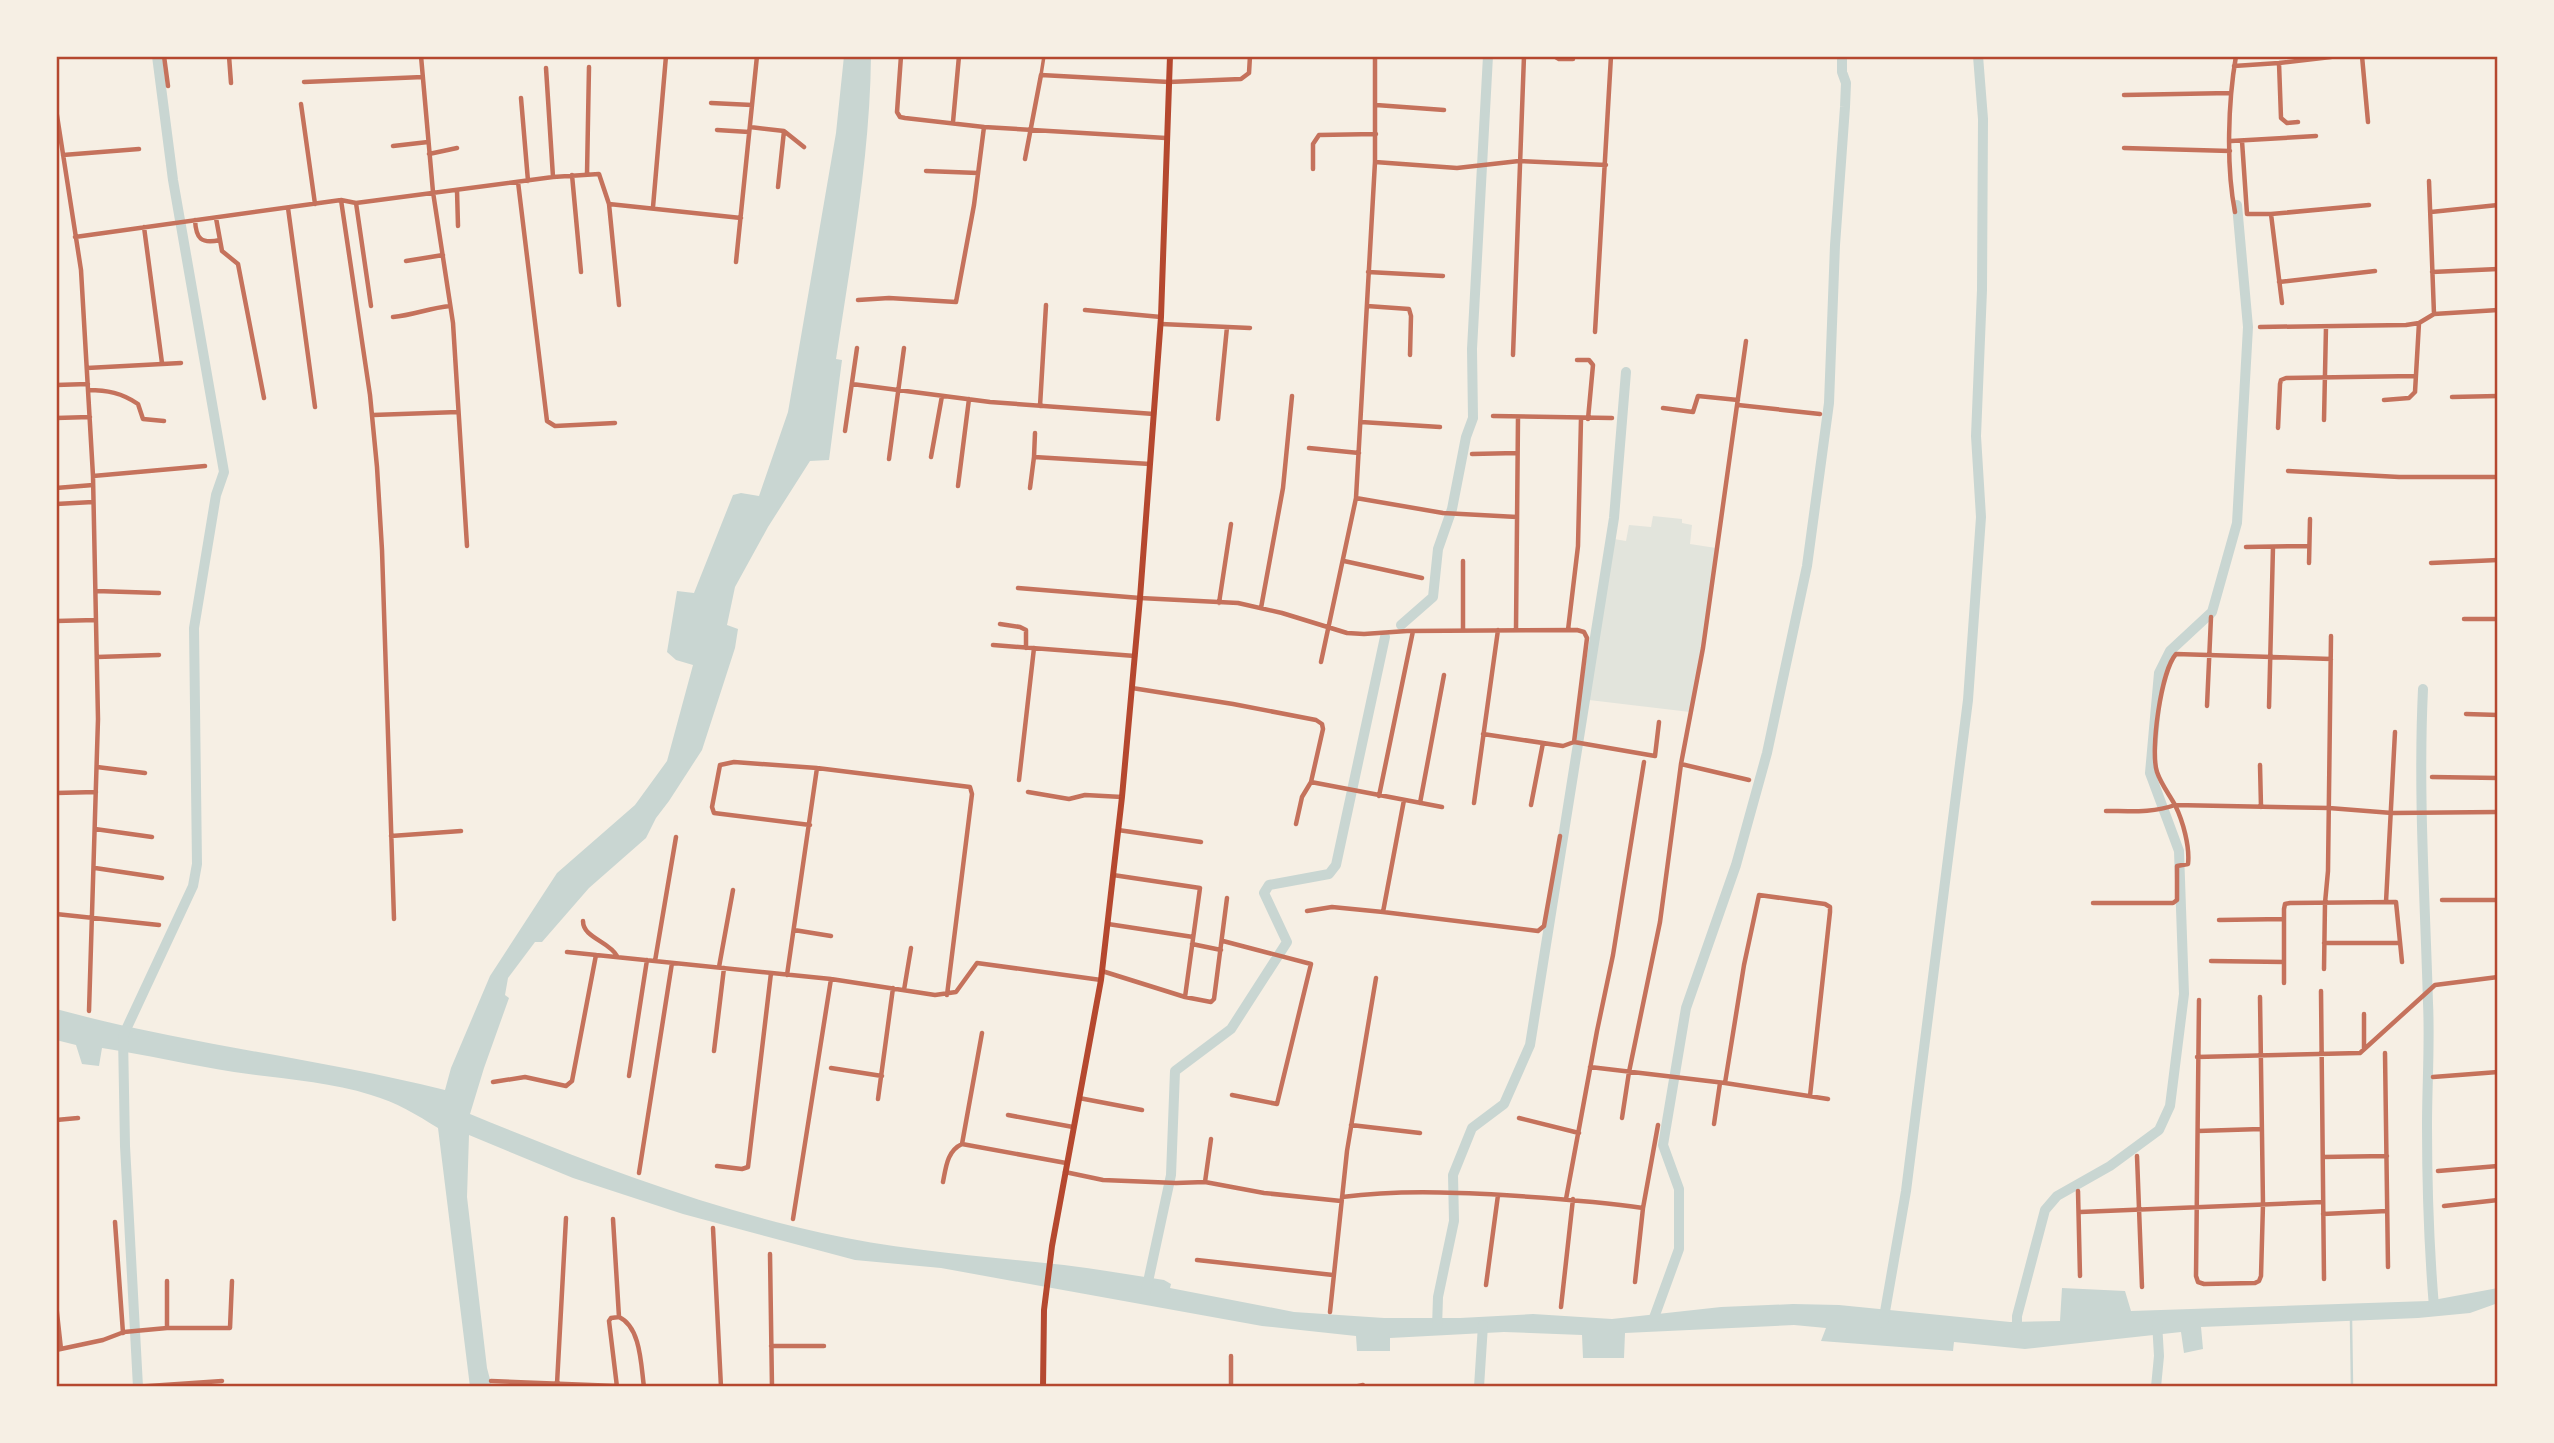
<svg xmlns="http://www.w3.org/2000/svg" width="2554" height="1443" font-family="Commissioner,sans-serif">
  <style>
    .green { fill: #e2e4dc }
    .water { fill: #c9d6d2 }
    .lines { fill: none; stroke-linecap: round; stroke-linejoin: round }
    .stream { stroke: #c9d6d2; stroke-width: 2.5 }
    .canal { stroke: #c9d6d2; stroke-width: 10 }
    .pedestrian { stroke: #c5725c; stroke-width: 3.5 }
    .minor { stroke: #c5725c; stroke-width: 4.5 }
    .secondary { stroke: #b5482f; stroke-width: 6 }
    .neatline { fill: none; stroke: #b5482f; stroke-width: 2.5 }
  </style>
  <rect width="100%" height="100%" fill="#f6efe4"/>
  <path class="green" d="M 1653,516 L 1682,519 L 1682,523 L 1692,525 L 1690,544 L 1716,548 L 1702,647 L 1690,712 L 1589,700 L 1614,539 L 1626,541 L 1629,525 L 1651,527 Z"/>
  <path class="water" d="M 844,56 L 871,56 C 870,158 851,258 836,359 L 842,360 L 829,460 L 810,461 L 768,527 L 735,587 L 727,625 L 738,629 L 735,648 L 702,750 L 669,801 L 656,818 L 646,838 L 589,888 L 542,942 L 535,942 L 508,978 L 505,995 L 509,998 L 484,1068 L 470,1114 C 585,1161 700,1206 822,1233 C 902,1251 983,1256 1064,1265 C 1097,1269 1131,1275 1164,1280 L 1171,1284 L 1170,1288 L 1294,1312 L 1384,1318 L 1460,1318 L 1533,1314 L 1612,1319 L 1721,1307 L 1793,1304 L 1839,1305 L 2010,1322 L 2060,1321 L 2062,1288 L 2125,1291 L 2131,1311 L 2428,1301 L 2498,1288 L 2498,1303 L 2470,1313 L 2418,1318 L 2201,1327 L 2203,1349 L 2184,1353 L 2181,1332 L 2025,1349 L 1954,1342 L 1953,1351 L 1821,1341 L 1826,1328 L 1794,1325 L 1625,1333 L 1624,1358 L 1583,1358 L 1582,1335 L 1504,1332 L 1390,1338 L 1390,1351 L 1357,1351 L 1356,1336 L 1262,1326 L 941,1268 L 855,1260 L 683,1214 L 573,1178 L 469,1135 L 467,1197 L 487,1368 L 492,1387 L 470,1387 L 438,1128 C 417,1115 396,1102 371,1095 C 327,1081 279,1079 234,1072 C 190,1065 147,1055 102,1048 L 99,1066 L 82,1064 L 76,1045 L 56,1040 L 56,1009 C 184,1044 316,1058 445,1090 L 451,1068 L 490,976 L 557,873 L 635,805 L 667,761 L 693,665 L 676,660 L 667,652 L 677,591 L 694,593 L 733,495 L 741,493 L 759,496 L 788,412 L 836,133 Z"/>
  <g class="lines">
    <path class="stream" d="M 2351,1320 L 2352,1387"/>
    <path class="canal" d="M 1401,625 L 1433,597 L 1438,549 L 1452,509 L 1466,437 L 1473,418 L 1472,349 L 1488,56
      M 2423,689 C 2418,793 2425,898 2428,1003 C 2430,1044 2427,1085 2427,1126 C 2427,1186 2429,1247 2434,1307
      M 1146,1291 L 1171,1175 L 1175,1071 L 1231,1029 L 1287,942 L 1264,893 L 1269,885 L 1329,874 L 1336,865 L 1385,637
      M 1883,1323 L 1906,1191 L 1968,700 L 1981,517 L 1976,436 L 1982,290 L 1983,119 L 1978,56
      M 1651,1326 L 1679,1249 L 1679,1189 L 1663,1145 L 1686,1008 L 1736,865 L 1767,753 L 1807,566 L 1829,403 L 1835,245 L 1845,107 L 1846,83 L 1842,72 L 1842,56
      M 1437,1327 L 1438,1297 L 1454,1221 L 1453,1175 L 1472,1128 L 1504,1104 L 1530,1045 L 1614,518 L 1626,372
      M 2017,1336 L 2017,1316 L 2045,1210 L 2057,1196 L 2110,1166 L 2159,1130 L 2170,1106 L 2184,994 L 2179,851 L 2150,773 L 2159,673 L 2170,651 L 2212,612 L 2237,523 L 2248,327 L 2237,205
      M 138,1387 L 125,1146 L 123,1036 L 193,886 L 197,864 L 194,628 L 216,495 L 224,472 L 173,180 L 157,56
      M 1479,1387 L 1483,1325
      M 2156,1387 L 2159,1356 L 2157,1322"/>
    <path class="pedestrian" d="M 1041,75 L 1044,56"/>
    <path class="minor" d="M 164,56 L 168,86
      M 229,56 L 231,83
      M 421,56 L 433,192 L 453,323 L 467,546
      M 901,56 L 897,112 L 900,117 L 905,118 L 984,127 L 1166,138
      M 1554,56 L 1559,59 L 1573,59
      M 2362,56 L 2368,122
      M 2279,63 L 2281,118 L 2287,123 L 2298,122
      M 2234,66 L 2279,63 L 2331,57
      M 546,68 L 553,177
      M 304,82 L 423,77
      M 2124,95 L 2230,93
      M 521,98 L 528,181
      M 711,103 L 752,105
      M 301,104 L 315,204
      M 1376,105 L 1444,110
      M 56,109 L 81,270 L 93,476 L 98,719 L 89,1011
      M 953,122 L 959,56
      M 750,127 L 784,131
      M 717,130 L 749,132
      M 2231,141 L 2316,136
      M 2242,141 L 2247,214 L 2271,214 L 2369,205
      M 393,146 L 428,142
      M 2124,148 L 2230,151
      M 429,154 L 457,148
      M 63,155 L 139,149
      M 1025,159 L 1041,75 L 1169,82 L 1241,79 L 1249,73 L 1250,56
      M 1375,162 L 1457,168 L 1519,161 L 1606,165
      M 1313,169 L 1313,144 L 1319,135 L 1376,134
      M 926,171 L 978,173
      M 587,174 L 589,67
      M 572,175 L 581,272
      M 2429,181 L 2434,314
      M 518,182 L 547,421 L 555,426 L 615,423
      M 778,187 L 784,131 L 804,147
      M 457,190 L 458,226
      M 341,200 L 370,395 L 377,467 L 382,550 L 394,919
      M 356,203 L 371,306
      M 609,204 L 741,218
      M 653,207 L 666,56
      M 288,208 L 315,407
      M 2235,212 C 2226,167 2228,102 2236,56
      M 2431,212 L 2498,205
      M 2271,214 L 2282,303
      M 216,218 L 222,251 L 238,264 L 264,398
      M 195,220 C 196,239 201,244 220,240
      M 144,227 L 162,363
      M 75,237 L 341,200 L 356,203 L 553,177 L 599,174 L 609,204 L 619,305
      M 406,261 L 443,255
      M 736,262 L 757,56
      M 1368,272 L 1443,276
      M 2432,272 L 2498,269
      M 2279,282 L 2375,271
      M 858,300 L 889,298 L 956,302 L 974,205 L 984,127
      M 1367,306 L 1409,309 L 1411,316 L 1410,355
      M 1085,310 L 1161,317
      M 393,317 C 414,315 429,308 450,306
      M 1161,324 L 1250,328
      M 2260,327 L 2406,325 L 2419,323 L 2434,314 L 2498,310
      M 1595,332 L 1611,56
      M 1513,355 L 1524,56
      M 1577,360 L 1589,360 L 1593,365 L 1588,419
      M 87,368 L 181,363
      M 852,384 L 990,402 L 1154,414
      M 56,385 L 88,384
      M 88,390 C 107,390 122,393 138,404 L 143,419 L 164,421
      M 2452,397 L 2498,396
      M 2384,400 L 2409,398 L 2415,392 L 2419,323
      M 1738,405 L 1820,414
      M 1040,406 L 1046,305
      M 1663,408 L 1693,412 L 1698,396 L 1738,400
      M 373,415 L 458,412
      M 1493,416 L 1612,418
      M 56,418 L 90,417
      M 1218,419 L 1227,327
      M 2324,420 L 2326,327
      M 1361,422 L 1440,427
      M 2278,428 L 2280,384 L 2281,380 L 2286,378 L 2415,376
      M 845,431 L 857,348
      M 1035,433 L 1034,457 L 1150,464
      M 1309,448 L 1359,453
      M 1472,454 L 1517,453
      M 931,457 L 942,396
      M 889,459 L 904,348
      M 2288,471 L 2399,477 L 2498,477
      M 93,476 L 205,466
      M 958,486 L 969,399
      M 56,488 L 93,485
      M 1030,488 L 1034,457
      M 1356,498 L 1443,513 L 1517,517
      M 56,504 L 93,502
      M 2246,547 L 2309,546
      M 1344,561 L 1422,578
      M 2309,563 L 2310,519
      M 2431,563 L 2498,560
      M 1018,588 L 1140,598 L 1238,603 L 1282,613 L 1347,633 L 1364,634 L 1407,631 L 1577,630 L 1584,632 L 1587,638 L 1574,742 L 1563,746 L 1483,734
      M 96,591 L 159,593
      M 1219,603 L 1231,524
      M 1261,608 L 1283,488 L 1292,396
      M 2464,619 L 2498,619
      M 56,621 L 96,620
      M 1000,624 L 1020,627 L 1026,630 L 1026,648
      M 1463,630 L 1463,561
      M 1516,630 L 1518,417
      M 1568,630 L 1578,546 L 1581,419
      M 993,645 L 1135,656
      M 97,657 L 159,655
      M 1321,662 L 1356,498 L 1375,162 L 1375,56
      M 1132,688 L 1233,704 L 1316,720 L 1322,724 L 1323,729 L 1311,782 L 1302,797 L 1296,824
      M 2207,706 L 2211,617
      M 2269,707 L 2273,547
      M 2466,714 L 2498,715
      M 1574,742 L 1655,756 L 1659,722
      M 1681,764 L 1749,780
      M 2260,765 L 2261,807
      M 97,767 L 145,773
      M 2432,777 L 2498,778
      M 1019,780 L 1034,648
      M 1311,782 L 1442,807
      M 1028,792 L 1069,799 L 1085,795 L 1122,797
      M 56,793 L 96,792
      M 1379,796 L 1413,631
      M 1420,803 L 1444,675
      M 1474,803 L 1498,630
      M 1531,805 L 1543,743
      M 2106,811 C 2130,811 2153,813 2175,805 L 2329,808 L 2392,813 L 2498,812
      M 810,825 L 714,813 L 712,807 L 720,765 L 734,762 L 817,768 L 970,787 L 972,794 L 947,995
      M 95,829 L 152,837
      M 1118,830 L 1201,842
      M 391,836 L 461,831
      M 95,868 L 162,878
      M 1113,875 L 1200,888 L 1185,997
      M 2442,900 L 2498,900
      M 2386,902 L 2395,732
      M 2093,903 L 2173,903 L 2177,900 L 2177,866 L 2188,864 C 2190,847 2183,821 2175,805 C 2169,794 2161,784 2157,772 C 2150,751 2161,671 2176,654 L 2331,659
      M 1307,911 L 1332,907 L 1383,912 L 1538,931 L 1544,926 L 1560,836
      M 1383,912 L 1404,800
      M 56,914 L 159,925
      M 2219,920 L 2284,919
      M 583,921 C 583,938 609,941 617,956
      M 1108,924 L 1193,937
      M 794,930 L 831,936
      M 1223,941 L 1311,964 L 1277,1104 L 1232,1095
      M 2324,943 L 2400,943
      M 1192,944 L 1221,950
      M 567,952 L 831,979 L 935,995 L 956,992 L 977,963 L 1101,980
      M 655,961 L 676,837
      M 2211,961 L 2284,962
      M 719,967 L 733,890
      M 2324,969 L 2325,903 L 2328,871 L 2331,636
      M 1102,971 L 1185,997 L 1211,1002 L 1214,999 L 1227,898
      M 787,975 L 817,768
      M 2284,983 L 2284,909 L 2285,904 L 2290,903 L 2396,902 L 2402,962
      M 904,990 L 911,948
      M 2321,991 L 2324,1279
      M 2199,1000 L 2196,1276 L 2198,1282 L 2204,1284 L 2255,1283 L 2259,1281 L 2261,1276 L 2263,1204 L 2260,997
      M 2364,1014 L 2364,1049
      M 982,1033 L 962,1144 L 1066,1163
      M 714,1051 L 724,968
      M 2385,1053 L 2388,1267
      M 2197,1057 L 2360,1053 L 2435,985 L 2498,977
      M 1590,1067 L 1725,1083 L 1828,1099
      M 831,1068 L 882,1076
      M 629,1076 L 647,960
      M 2433,1077 L 2498,1072
      M 493,1082 L 525,1077 L 566,1086 L 572,1081 L 596,955
      M 1725,1083 L 1744,965 L 1759,895 L 1825,904 L 1830,907 L 1830,912 L 1810,1096
      M 1079,1098 L 1142,1110
      M 878,1099 L 893,988
      M 1008,1115 L 1073,1127
      M 1519,1118 L 1579,1133
      M 1622,1118 L 1629,1072 L 1660,922 L 1681,764 L 1703,648 L 1746,341
      M 56,1120 L 78,1118
      M 1714,1124 L 1720,1083
      M 1351,1125 L 1420,1133
      M 2198,1131 L 2261,1129
      M 2137,1156 L 2142,1287
      M 2323,1157 L 2387,1156
      M 717,1166 L 742,1169 L 748,1167 L 771,973
      M 2438,1171 L 2498,1166
      M 1065,1172 L 1103,1180 L 1176,1183 L 1205,1182 L 1264,1193 L 1341,1201
      M 639,1173 L 672,963
      M 943,1182 C 946,1167 947,1151 962,1144
      M 1205,1182 L 1211,1139
      M 2078,1191 L 2080,1276
      M 1342,1197 C 1396,1190 1450,1192 1503,1195 C 1550,1198 1597,1201 1643,1208
      M 1566,1199 L 1597,1031 L 1613,955 L 1644,762
      M 2444,1206 L 2498,1200
      M 2080,1212 L 2323,1202
      M 2323,1214 L 2387,1211
      M 613,1219 L 619,1317 L 611,1318 L 609,1321 L 617,1387
      M 793,1219 L 831,979
      M 115,1222 L 123,1333
      M 713,1228 L 721,1387
      M 770,1254 L 772,1387
      M 1197,1260 L 1333,1275
      M 167,1281 L 167,1328
      M 1635,1282 L 1643,1208 L 1658,1125
      M 1486,1285 L 1498,1195
      M 56,1304 L 61,1349
      M 1561,1307 L 1573,1199
      M 1330,1312 L 1347,1151 L 1376,978
      M 619,1317 C 641,1327 641,1366 644,1387
      M 771,1346 L 824,1346
      M 56,1350 L 103,1340 L 124,1332 L 167,1328 L 230,1328 L 232,1281
      M 1231,1356 L 1231,1387
      M 491,1381 L 617,1386
      M 557,1384 L 566,1218
      M 134,1387 L 222,1381
      M 1354,1387 L 1363,1385"/>
    <path class="secondary" d="M 1043,1387 L 1044,1310 L 1052,1246 L 1101,980 L 1122,797 L 1140,598 L 1161,317 L 1170,56"/>
  </g>
  <rect width="2554" height="1443" fill="none" stroke="#f6efe4" stroke-width="116"/>
  <rect x="58" y="58" width="2438" height="1327" class="neatline"/>
</svg>
